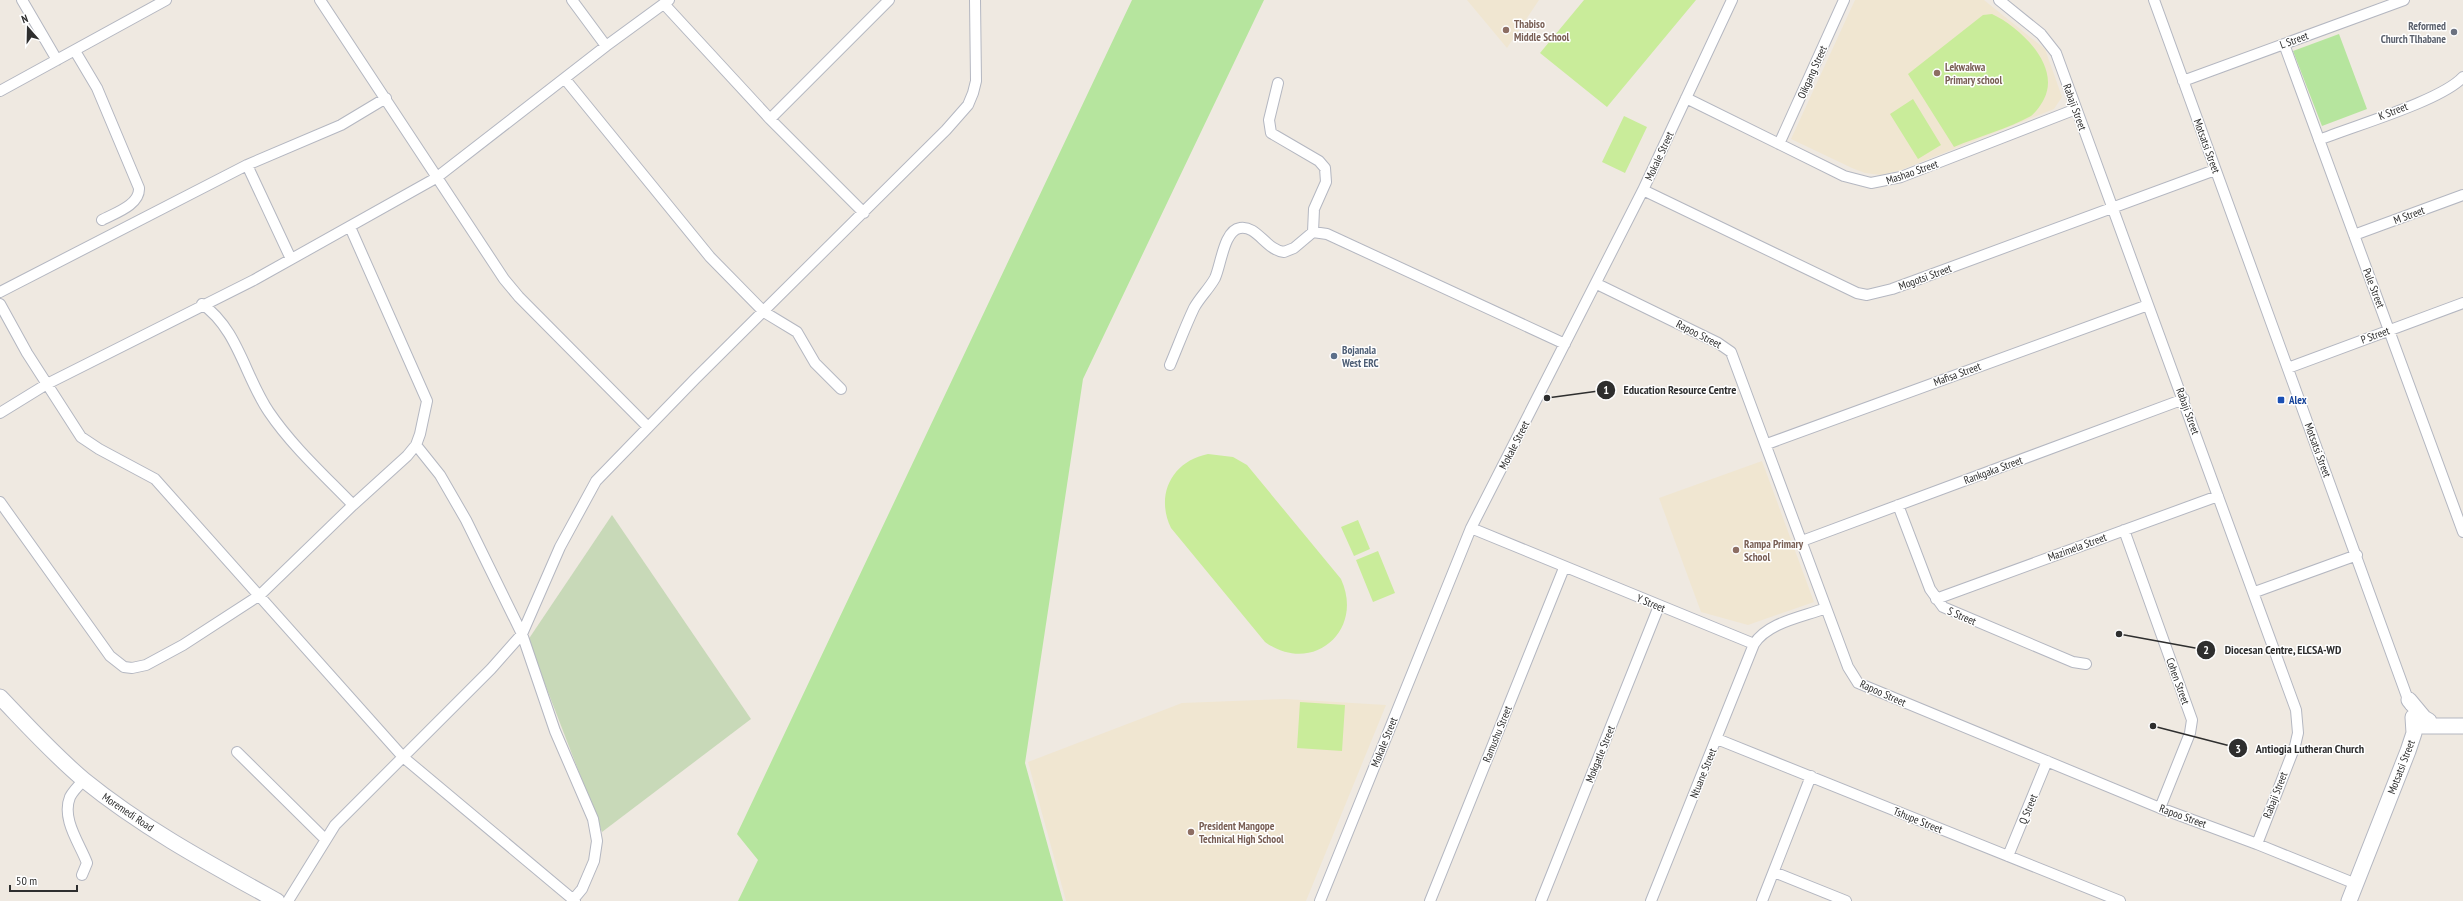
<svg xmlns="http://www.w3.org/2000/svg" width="2463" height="901" font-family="'PT Sans Narrow',sans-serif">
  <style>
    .education { fill: #f0e6d1 }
    .green { fill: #b6e59e }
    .cemetery { fill: #c8d9b8 }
    .pitch { fill: #c9ec9a }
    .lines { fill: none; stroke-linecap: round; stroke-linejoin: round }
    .street-casing { stroke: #b4b7c1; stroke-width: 12 }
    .secondary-casing { stroke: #b4b7c1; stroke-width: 17 }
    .street { stroke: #fff; stroke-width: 10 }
    .secondary { stroke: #fff; stroke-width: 15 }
    .education-dot { fill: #8d6e63; stroke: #fff; stroke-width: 1.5 }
    .worship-dot { fill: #6b7280; stroke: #fff; stroke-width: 1.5 }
    .service-dot { fill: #5c6f8a; stroke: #fff; stroke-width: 1.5 }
    .transit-dot { fill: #1a4fb4; stroke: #fff; stroke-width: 1.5 }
    .labels { text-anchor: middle; stroke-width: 3; stroke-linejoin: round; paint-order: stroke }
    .education-label { font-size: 11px; font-weight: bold; fill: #785e54; stroke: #fff; text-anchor: start }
    .worship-label { font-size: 11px; font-weight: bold; fill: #5b616d; stroke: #fff; text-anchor: end }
    .street-label { font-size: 11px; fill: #2e2e2e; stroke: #fff }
    .service-label { font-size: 11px; font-weight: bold; fill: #4e5e75; stroke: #fff; text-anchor: start }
    .transit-label { font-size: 11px; font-weight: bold; fill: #164399; stroke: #fff; text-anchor: start }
    .leader { fill: none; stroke: #2e2e2e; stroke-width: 1.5 }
    .callout-dot { fill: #2e2e2e; stroke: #fff; stroke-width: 1.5 }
    .mark-label { font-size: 12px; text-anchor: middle; font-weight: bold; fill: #fff }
    .callout-label { font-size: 12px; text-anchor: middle; font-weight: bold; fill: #2e2e2e; stroke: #fff; stroke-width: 3; stroke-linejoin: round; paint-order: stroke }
  </style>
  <rect width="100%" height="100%" fill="#efe9e1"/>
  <path class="education" d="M 1467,0 L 1539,0 L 1507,48 Z
    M 1855,0 L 1984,0 L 2045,49 L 2062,97 L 2054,109 L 1901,170 L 1881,175 L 1865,173 L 1852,168 L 1791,139 Z
    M 1762,461 L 1814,602 L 1748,625 L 1701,612 L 1659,498 Z
    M 1285,699 L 1386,705 L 1306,901 L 1066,901 L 1028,762 L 1182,703 Z"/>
  <path class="green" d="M 1132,0 L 1264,0 L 1083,379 L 1025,763 L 1063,901 L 738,901 L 758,860 L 737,834 Z
    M 2339,34 L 2367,109 L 2322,126 L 2293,51 Z"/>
  <path class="cemetery" d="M 612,515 L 751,719 L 602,832 L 528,640 Z"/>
  <path class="pitch" d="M 1584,0 L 1696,0 L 1607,107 L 1540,53 Z
    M 1992,14 C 2020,27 2061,66 2044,99 C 2041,105 2036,112 2031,116 C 2010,128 1977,137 1954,147 L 1908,74 L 1983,15 Z
    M 1913,99 L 1941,145 L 1918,159 L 1890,114 Z
    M 1624,116 L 1647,127 L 1625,173 L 1602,162 Z
    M 1208,454 L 1233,457 L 1247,465 L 1341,579 C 1365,631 1312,676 1265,642 L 1171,528 C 1155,495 1172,461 1208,454 Z
    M 1358,520 L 1370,549 L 1354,556 L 1341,527 Z
    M 1378,551 L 1395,593 L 1373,602 L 1356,560 Z
    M 1300,702 L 1345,705 L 1342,751 L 1297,748 Z"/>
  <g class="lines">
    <g class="street-casing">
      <path id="street" d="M 22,0 L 57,60
        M 320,0 L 504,279 L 519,297 L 648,427
        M 572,0 L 606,46
        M 1999,0 L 2041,34 L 2056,53 L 2296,710 L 2298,733 L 2295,746 L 2257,844
        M 2154,0 L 2410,705
        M 664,4 L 770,119 L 864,213
        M 2284,44 L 2463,532
        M 75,51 L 97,88 L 139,188 C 140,205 115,213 102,220
        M 565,79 L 710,257 L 764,312 L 797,332 L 815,363 L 841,389
        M 2183,81 L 2404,0
        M 1278,83 L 1269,120 L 1271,133 L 1319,161 L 1325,168 L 1326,182 L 1314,209 L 1313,232
        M 0,91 L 166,0
        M 1686,98 L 1844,176 L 1871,183 L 1901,177 L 2076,109
        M 770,119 L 889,0
        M 2319,140 C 2353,126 2441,101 2463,77
        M 1779,144 L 1844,0
        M 247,165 L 291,259
        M 1643,190 L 1857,293 L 1867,295 L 1892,289 L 2215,170
        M 2354,235 L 2463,195
        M 1597,284 L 1718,343 L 1731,352 L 1848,667 L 1858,683 L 2160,808 L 2257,844 L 2356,884
        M 0,292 L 247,165 L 341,125 L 386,98
        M 0,304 L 27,353 L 81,437 L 99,449 L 155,479 L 403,757 L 575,901
        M 202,304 C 238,329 245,377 269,412 C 292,446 324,475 353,505
        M 1170,365 C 1178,346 1185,327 1194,308 C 1200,297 1209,289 1215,278 C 1221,265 1224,230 1240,228 C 1257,225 1266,250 1284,252 L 1294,248 L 1313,232 L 1327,234 L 1565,344
        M 2288,368 L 2463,303
        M 0,413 L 47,384 L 254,280 L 436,178 L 606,46 L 669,0
        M 1767,444 L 2148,305
        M 416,445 L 440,475 L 466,520 L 522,634 L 555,731 L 593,819 L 597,841 L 594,861 L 582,889 L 572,901
        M 0,502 L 110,656 L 124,667 L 132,668 L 146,665 L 183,645 L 260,595 L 353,505 L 407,456 L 416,445 L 420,434 L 427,401 L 350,227
        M 1898,505 L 1930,589 L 1943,607 L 2073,662 L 2086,664
        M 1471,528 L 1754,644 C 1768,622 1803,617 1826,608
        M 2124,530 L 2192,720 L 2190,733 L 2160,808
        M 1802,541 L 2184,399
        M 2255,592 L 2357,555
        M 1936,599 L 2218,496
        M 1717,739 L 2120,901
        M 237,752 L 325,839
        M 2008,856 L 2047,761
        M 1774,872 L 1846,901
        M 82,875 L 87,863 C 80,844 61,819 70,797 C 73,791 79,785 84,780
        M 288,901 L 335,825 L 491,669 L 522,634 L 560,547 L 596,481 L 695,379 L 946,130 L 968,105 L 973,93 L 976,81 L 975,0
        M 1320,901 L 1471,528 L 1643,190 L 1732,0
        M 1430,901 L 1564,568
        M 1541,901 L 1659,606
        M 1651,901 L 1754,644
        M 1762,901 L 1811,776"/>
    </g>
    <g class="secondary-casing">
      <path id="secondary" d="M 0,697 C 27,725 54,755 84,780 C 143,828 210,864 277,901
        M 2409,700 L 2424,718 L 2429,721
        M 2414,726 L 2463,726
        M 2349,901 L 2408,751 L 2414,733 L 2413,717"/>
    </g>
    <use href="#street" class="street"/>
    <use href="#secondary" class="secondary"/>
  </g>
  <g class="education-dot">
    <circle cx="1506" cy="30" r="4"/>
    <circle cx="1937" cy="73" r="4"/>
    <circle cx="1736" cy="550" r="4"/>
    <circle cx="1191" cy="832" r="4"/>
  </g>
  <circle class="worship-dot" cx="2454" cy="32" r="4"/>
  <circle class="service-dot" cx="1334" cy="356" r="4"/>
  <rect class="transit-dot" x="2277" y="396" width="8" height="8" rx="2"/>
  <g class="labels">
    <g class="education-label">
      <text x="1514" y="28">Thabiso<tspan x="1514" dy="13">Middle School</tspan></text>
      <text x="1945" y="71">Lekwakwa<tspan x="1945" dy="13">Primary school</tspan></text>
      <text x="1744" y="548">Rampa Primary<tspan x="1744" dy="13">School</tspan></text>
      <text x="1199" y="830">President Mangope<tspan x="1199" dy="13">Technical High School</tspan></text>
    </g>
    <g class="worship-label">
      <text x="2446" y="30">Reformed<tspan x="2446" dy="13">Church Tlhabane</tspan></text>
    </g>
    <g class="street-label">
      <text transform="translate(2294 40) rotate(-20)" y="4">L Street</text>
      <text transform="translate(1812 72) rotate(-66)" y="4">Oikgang Street</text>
      <text transform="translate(2075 107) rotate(70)" y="4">Rabaji Street</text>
      <text transform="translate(2393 111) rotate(-21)" y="4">K Street</text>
      <text transform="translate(2207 146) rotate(70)" y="4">Motsatsi Street</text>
      <text transform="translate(1659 156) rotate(-65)" y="4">Mokale Street</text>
      <text transform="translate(1912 172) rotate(-19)" y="4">Mashao Street</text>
      <text transform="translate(2409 215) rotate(-20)" y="4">M Street</text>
      <text transform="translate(1925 277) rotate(-20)" y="4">Mogotsi Street</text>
      <text transform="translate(2374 288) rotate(69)" y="4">Pule Street</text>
      <text transform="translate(1699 334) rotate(27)" y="4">Rapoo Street</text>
      <text transform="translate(2375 335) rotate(-20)" y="4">P Street</text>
      <text transform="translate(1957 374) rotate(-20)" y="4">Mafisa Street</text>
      <text transform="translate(2188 411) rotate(70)" y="4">Rabaji Street</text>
      <text transform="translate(1514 445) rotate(-63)" y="4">Mokale Street</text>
      <text transform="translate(2318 450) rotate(70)" y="4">Motsatsi Street</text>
      <text transform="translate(1993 470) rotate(-20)" y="4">Rankgaka Street</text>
      <text transform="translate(2077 547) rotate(-20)" y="4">Mazimela Street</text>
      <text transform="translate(1651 603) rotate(22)" y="4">Y Street</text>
      <text transform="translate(1962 616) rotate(23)" y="4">S Street</text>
      <text transform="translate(2178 681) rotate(70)" y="4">Cohen Street</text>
      <text transform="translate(1883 693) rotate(24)" y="4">Rapoo Street</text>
      <text transform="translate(1497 734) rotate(-68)" y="4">Ramushu Street</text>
      <text transform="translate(1384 742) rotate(-68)" y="4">Mokale Street</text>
      <text transform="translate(1600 754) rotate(-68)" y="4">Mokgatle Street</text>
      <text transform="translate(2401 767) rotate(-69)" y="4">Motsatsi Street</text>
      <text transform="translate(1703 773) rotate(-68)" y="4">Ntuane Street</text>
      <text transform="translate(2275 795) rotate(-69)" y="4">Rabaji Street</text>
      <text transform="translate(2028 809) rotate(-68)" y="4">Q Street</text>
      <text transform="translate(128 812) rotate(34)" y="4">Moremedi Road</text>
      <text transform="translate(2183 816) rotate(20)" y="4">Rapoo Street</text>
      <text transform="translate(1918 820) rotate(22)" y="4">Tshupe Street</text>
    </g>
    <g class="service-label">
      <text x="1342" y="354">Bojanala<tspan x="1342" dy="13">West ERC</tspan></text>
    </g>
    <g class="transit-label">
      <text x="2289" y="404">Alex</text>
    </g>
  </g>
  <path class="leader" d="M1547 398L1606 390M2119 634L2206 650M2153 726L2238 748"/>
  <g class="callout-dot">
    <circle cx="1547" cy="398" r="4"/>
    <circle cx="2119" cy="634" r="4"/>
    <circle cx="2153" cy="726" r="4"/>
    <circle cx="1606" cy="390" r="10"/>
    <circle cx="2206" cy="650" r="10"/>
    <circle cx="2238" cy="748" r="10"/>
  </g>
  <g class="mark-label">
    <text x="1606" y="394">1</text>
    <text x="2206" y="654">2</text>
    <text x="2238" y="753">3</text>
  </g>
  <g class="callout-label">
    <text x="1680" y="394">Education Resource Centre</text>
    <text x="2283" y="654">Diocesan Centre, ELCSA-WD</text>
    <text x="2310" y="753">Antiogia Lutheran Church</text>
  </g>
  <g transform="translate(28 28) rotate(340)" stroke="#ffffff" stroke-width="3" paint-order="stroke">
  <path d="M0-3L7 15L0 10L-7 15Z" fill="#2e2e2e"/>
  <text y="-6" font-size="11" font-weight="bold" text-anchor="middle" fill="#2e2e2e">N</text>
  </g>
  <path d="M10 885v6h67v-6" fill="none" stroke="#2e2e2e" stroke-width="2"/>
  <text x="16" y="885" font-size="12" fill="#2e2e2e" stroke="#ffffff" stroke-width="3" paint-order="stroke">50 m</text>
</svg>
